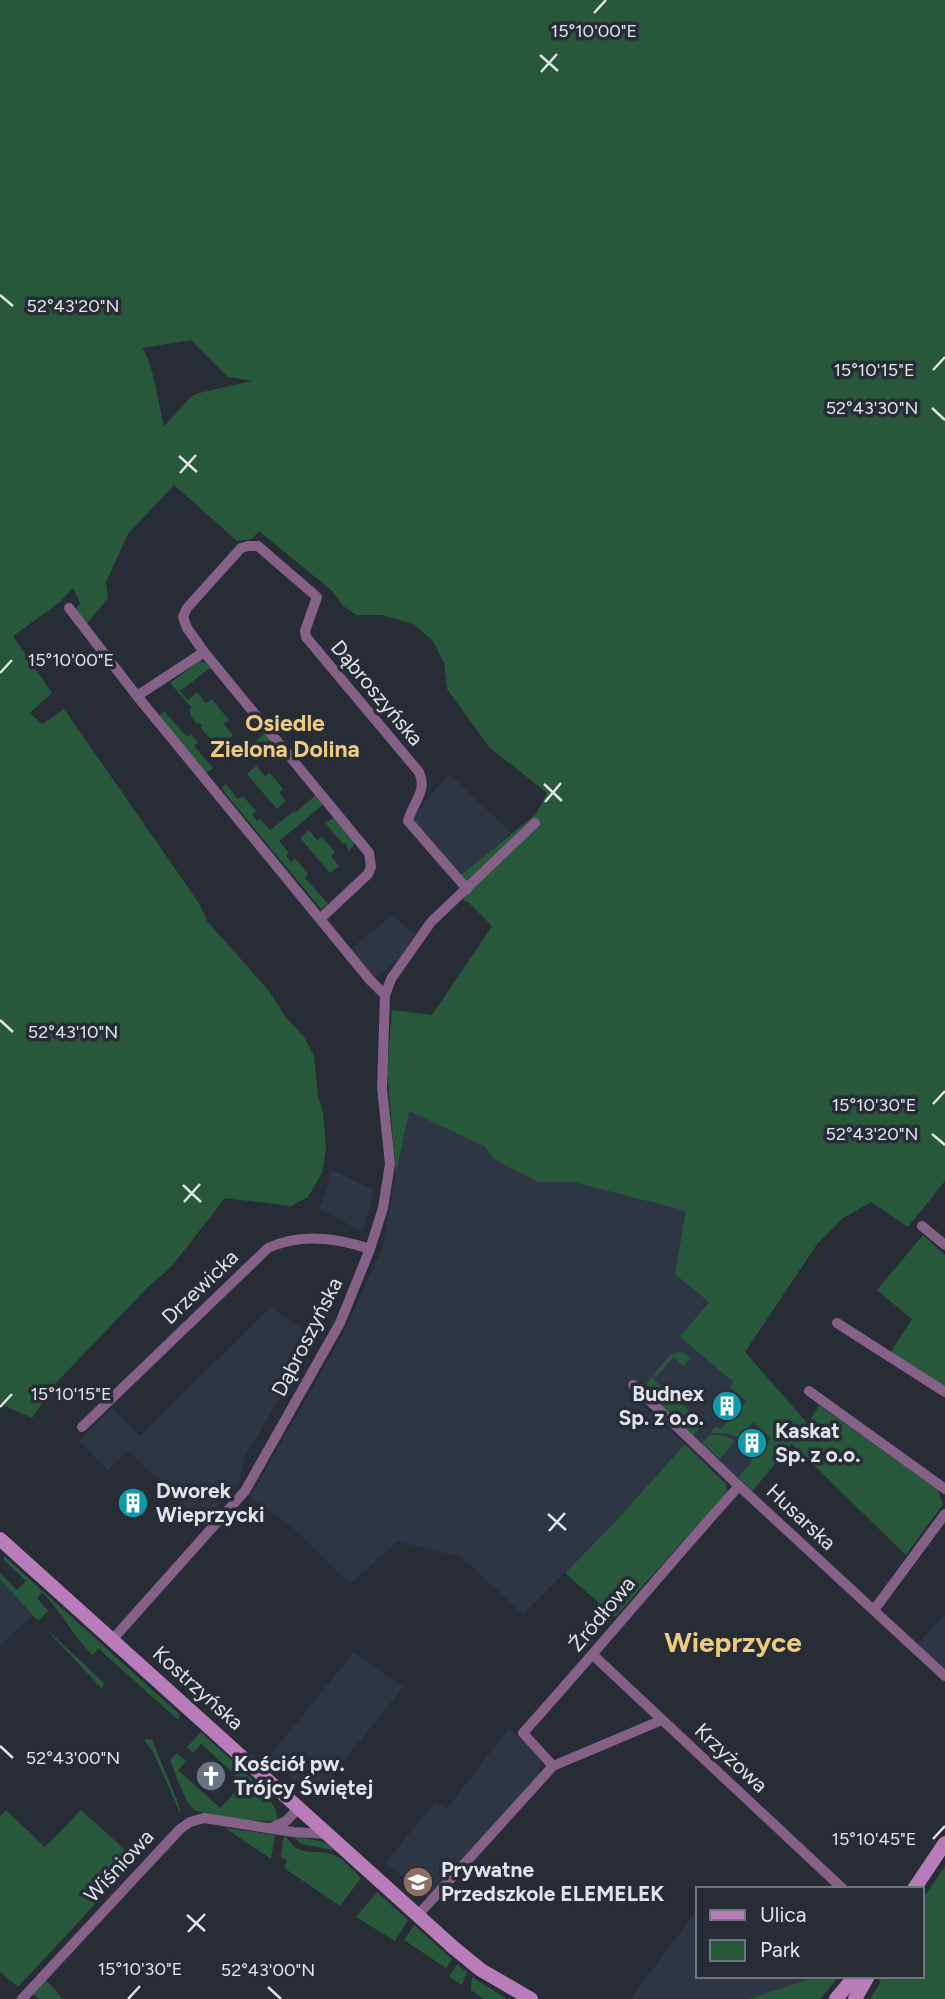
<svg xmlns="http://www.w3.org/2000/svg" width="945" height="1999" font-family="Figtree,sans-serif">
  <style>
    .built { fill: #2e3644 }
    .green { fill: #27583c; fill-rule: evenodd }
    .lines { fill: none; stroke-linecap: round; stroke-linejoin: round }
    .street { stroke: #856087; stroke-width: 10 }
    .secondary { stroke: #b87cba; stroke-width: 14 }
    .ticks { fill: none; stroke: #e0e3e9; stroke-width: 2.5 }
    .labels { text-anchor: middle; stroke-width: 7; stroke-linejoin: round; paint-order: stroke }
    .street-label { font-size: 21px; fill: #e0e3e9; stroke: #272c35 }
    .poi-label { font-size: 21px; font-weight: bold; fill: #e0e3e9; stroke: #272c35; text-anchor: start }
    .neighbourhood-label { font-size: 23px; font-weight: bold; fill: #edcb81; stroke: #272c35 }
    .district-label { font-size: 28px; font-weight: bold; fill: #edcb81; stroke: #272c35 }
    .ticks-label { font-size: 18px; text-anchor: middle; fill: #e0e3e9; stroke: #272c35; stroke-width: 7; stroke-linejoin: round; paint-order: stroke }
  </style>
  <rect width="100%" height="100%" fill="#272c35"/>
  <path class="built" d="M 450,774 L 511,833 L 461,875 L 412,818 L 431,794 Z
    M 392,915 L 415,934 L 399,959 L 373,980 L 349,950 Z
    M 408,1111 L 485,1147 L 495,1160 L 538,1182 L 573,1182 L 686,1211 L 709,1301 L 681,1337 L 733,1383 L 752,1360 L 808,1424 L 751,1493 L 632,1380 L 624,1388 L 685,1444 L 615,1522 L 523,1614 L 461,1557 L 397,1541 L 351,1584 L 293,1528 L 250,1497 L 341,1338 L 382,1249 Z
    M 330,1169 L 374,1190 L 363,1232 L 319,1209 L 328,1186 Z
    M 271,1306 L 315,1339 L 245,1456 L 238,1484 L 203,1523 L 128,1450 L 108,1471 L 84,1445 L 78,1442 L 112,1408 L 140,1436 Z
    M 0,1579 L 33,1615 L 0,1646 Z
    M 945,1615 L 945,1669 L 917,1644 Z
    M 354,1652 L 403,1687 L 313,1799 L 269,1757 Z
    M 509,1728 L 540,1759 L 539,1774 L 428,1899 L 386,1862 L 436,1801 L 447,1809 Z
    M 696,1912 L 698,1914 L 698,1976 L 818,1976 L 749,1999 L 630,1999 Z"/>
  <path class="green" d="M 0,0 L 945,0 L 945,1181 L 908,1227 L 871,1202 L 843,1218 L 818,1243 L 745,1352 L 808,1424 L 819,1405 L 938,1490 L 943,1504 L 906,1555 L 792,1444 L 752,1491 L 738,1477 L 751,1464 L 750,1462 L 771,1438 L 753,1422 L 739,1438 L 726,1433 L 710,1433 L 716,1427 L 721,1429 L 746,1401 L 730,1387 L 733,1382 L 680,1337 L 709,1302 L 675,1274 L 686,1211 L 573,1182 L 538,1182 L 495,1160 L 485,1147 L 409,1111 L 396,1174 L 387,1070 L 392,1010 L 432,1015 L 492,926 L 469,903 L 464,901 L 461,875 L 536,814 L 547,793 L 489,747 L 447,689 L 444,663 L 433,641 L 413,624 L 382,615 L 357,615 L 343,606 L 332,591 L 259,531 L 252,539 L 237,541 L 174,485 L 128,534 L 106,582 L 108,598 L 86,625 L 75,610 L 80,603 L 73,588 L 59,603 L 13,636 L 52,693 L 30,713 L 42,724 L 64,709 L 192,893 L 201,907 L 207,921 L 269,991 L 285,1016 L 304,1037 L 314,1056 L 318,1096 L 323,1112 L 326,1149 L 322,1173 L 308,1197 L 291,1206 L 225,1198 L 172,1266 L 147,1288 L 58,1381 L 32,1418 L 0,1404 ZM 191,340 L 228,377 L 252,381 L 199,393 L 192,396 L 164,426 C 159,406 153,362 142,348 Z
    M 199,661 L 206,663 L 210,668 L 180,691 L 188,700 L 197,692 L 206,703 L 212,699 L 229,720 L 224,724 L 233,735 L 224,743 L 232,753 L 225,758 L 216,746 L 217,744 L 215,741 L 213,742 L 200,727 L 202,725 L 199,723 L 197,724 L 190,715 L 191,713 L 189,710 L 191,707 L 170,683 Z
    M 164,711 L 187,737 L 191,734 L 198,742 L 194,746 L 213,768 L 206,773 L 159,716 Z
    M 265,733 L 271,740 L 251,754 L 246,749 Z
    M 256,766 L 265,776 L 270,773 L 283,789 L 279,792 L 286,801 L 277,809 L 247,774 Z
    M 226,784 L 238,799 L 243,796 L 256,811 L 252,815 L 257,821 L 260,819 L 270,830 L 294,811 L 296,812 L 316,795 L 324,804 L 279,841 L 289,853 L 286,856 L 291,862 L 295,858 L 308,874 L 305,878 L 328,904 L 321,909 L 221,788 Z
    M 335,817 L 355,843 L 349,851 L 346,843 L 343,844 L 325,823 Z
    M 309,830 L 317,840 L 322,837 L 335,852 L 331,856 L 339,866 L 330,873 L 300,838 Z
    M 923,1235 L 945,1255 L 945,1388 L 890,1353 L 912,1319 L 877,1290 Z
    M 680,1352 L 685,1353 L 690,1358 L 683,1366 L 674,1357 L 656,1377 L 653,1375 L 670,1355 Z
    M 651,1377 L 693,1414 L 692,1417 L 702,1425 L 693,1436 L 649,1396 L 647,1384 Z
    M 709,1435 L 720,1435 L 733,1439 L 733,1443 L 720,1459 L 702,1443 Z
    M 685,1444 L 726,1484 L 727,1492 L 615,1617 L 565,1573 L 615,1522 Z
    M 4,1556 L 179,1714 L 179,1718 L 177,1719 L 99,1649 L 92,1655 C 73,1636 61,1611 42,1592 L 37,1598 L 48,1611 L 38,1621 L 0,1579 L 0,1573 L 17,1590 L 26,1581 L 4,1560 Z
    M 43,1626 L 104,1683 L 102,1689 Z
    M 201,1732 L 266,1792 L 276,1811 L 278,1821 C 270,1824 199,1814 193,1809 C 184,1801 175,1772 170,1760 L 177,1753 L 186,1761 L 178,1770 L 220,1808 L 244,1783 L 201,1744 L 193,1753 L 187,1747 Z
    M 147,1739 L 152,1740 L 179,1805 L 181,1815 L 153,1752 L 144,1740 Z
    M 6,1810 L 45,1847 L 81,1810 L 136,1860 L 18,1987 L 0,1972 L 0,1816 Z
    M 225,1828 L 275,1835 L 271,1859 Z
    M 286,1836 C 298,1860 317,1847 336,1856 C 345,1860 354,1872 361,1878 L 340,1906 L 284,1868 L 287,1861 L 281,1857 L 283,1838 Z
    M 293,1836 L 324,1842 L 338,1851 L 301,1844 Z
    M 945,1866 L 945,1999 L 870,1999 L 881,1981 L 878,1979 L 879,1976 L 922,1976 L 922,1900 Z
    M 377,1892 L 408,1920 L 395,1941 L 356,1917 Z
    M 414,1925 L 452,1959 L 446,1968 L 404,1940 Z
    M 457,1964 L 467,1972 L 462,1985 L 449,1977 Z
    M 818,1976 L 839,1976 L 820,1999 L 749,1999 Z
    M 472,1977 L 507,1999 L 484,1999 L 471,1990 Z
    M 46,1980 L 63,1999 L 39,1999 L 33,1994 Z"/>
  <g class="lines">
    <path class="street" d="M 69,608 L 137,696 L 370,980 L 385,995
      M 137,696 L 204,652
      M 320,919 L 368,874 L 371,867 L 369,853 L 204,652 L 187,628 L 183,617 L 187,608 L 241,548 L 248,546 L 258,546 L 317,597 L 305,631 L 306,637 L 419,772 C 428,792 412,803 408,821 L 467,889
      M 922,1226 L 945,1245
      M 837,1323 L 945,1392
      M 633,1385 L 739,1486 L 945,1676
      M 809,1391 L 945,1489
      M 82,1427 L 268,1248 C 300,1233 338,1238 370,1249
      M 874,1610 L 945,1514
      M 112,1640 L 245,1491 L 340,1323 L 370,1249 L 383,1208 L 390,1164 L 382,1088 L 385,995 L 391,979 L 431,922 L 535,823
      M 593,1655 L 843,1889
      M 553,1766 L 523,1733 C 596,1652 666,1567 739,1486
      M 271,1828 L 286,1821 L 299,1808
      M 418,1915 L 553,1766 L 662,1720
      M 22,1999 L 180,1829 L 190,1822 L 204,1818 L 293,1832 L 328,1834"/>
    <path class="secondary" d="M 0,1539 L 454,1948 L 481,1970 L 531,1999
      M 914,1889 L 945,1843
      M 836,1999 L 855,1976
      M 855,1999 L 868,1976"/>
  </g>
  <path class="ticks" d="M 594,13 L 606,0M 540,55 L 558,71M 541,72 L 557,54M 0,295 L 13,306M 933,370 L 945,357M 932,408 L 945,420M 179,456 L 197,472M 180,473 L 196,455M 0,673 L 12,660M 544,784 L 562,801M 545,802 L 561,783M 0,1020 L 13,1032M 933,1104 L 945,1091M 932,1134 L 945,1145M 183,1185 L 201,1202M 184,1202 L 200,1184M 0,1407 L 12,1394M 548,1514 L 566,1530M 549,1531 L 565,1513M 0,1746 L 13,1758M 933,1839 L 945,1826M 187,1915 L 205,1931M 188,1932 L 205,1914M 268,1987 L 281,1999M 128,1999 L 140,1986"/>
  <defs>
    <g id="building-disc" transform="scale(1.575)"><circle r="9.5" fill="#0f9aa8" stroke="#272c35"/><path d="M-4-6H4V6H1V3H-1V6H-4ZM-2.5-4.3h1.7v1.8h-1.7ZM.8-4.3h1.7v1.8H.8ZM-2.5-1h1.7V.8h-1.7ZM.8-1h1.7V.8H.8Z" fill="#fff"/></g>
    <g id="church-disc" transform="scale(1.575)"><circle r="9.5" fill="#6b7280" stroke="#272c35"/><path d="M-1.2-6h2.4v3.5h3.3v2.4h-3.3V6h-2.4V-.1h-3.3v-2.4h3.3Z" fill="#fff"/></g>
    <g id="school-disc" transform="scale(1.575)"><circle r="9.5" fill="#8d6e63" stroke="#272c35"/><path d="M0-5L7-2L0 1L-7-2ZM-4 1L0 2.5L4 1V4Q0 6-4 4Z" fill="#fff"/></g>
  </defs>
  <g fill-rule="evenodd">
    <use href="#building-disc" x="727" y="1406"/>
    <use href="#building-disc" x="752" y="1443"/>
    <use href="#building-disc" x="133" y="1503"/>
    <use href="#church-disc" x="211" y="1776"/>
    <use href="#school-disc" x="418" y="1882"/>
  </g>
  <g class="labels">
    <g class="street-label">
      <text transform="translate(377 693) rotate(50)" y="7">Dąbroszyńska</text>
      <text transform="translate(200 1287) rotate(-44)" y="7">Drzewicka</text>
      <text transform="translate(307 1337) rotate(-63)" y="7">Dąbroszyńska</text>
      <text transform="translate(801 1517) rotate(43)" y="7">Husarska</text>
      <text transform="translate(602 1614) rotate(-50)" y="7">Źródłowa</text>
      <text transform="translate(198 1688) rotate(42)" y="7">Kostrzyńska</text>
      <text transform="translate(731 1758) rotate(43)" y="7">Krzyżowa</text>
      <text transform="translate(119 1866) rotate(-47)" y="7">Wiśniowa</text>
    </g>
    <g class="poi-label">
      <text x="704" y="1401" text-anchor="end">Budnex<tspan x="704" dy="24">Sp. z o.o.</tspan></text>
      <text x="775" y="1438">Kaskat<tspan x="775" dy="24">Sp. z o.o.</tspan></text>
      <text x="156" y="1498">Dworek<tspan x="156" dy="24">Wieprzycki</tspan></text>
      <text x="234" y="1771">Kościół pw.<tspan x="234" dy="24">Trójcy Świętej</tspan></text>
      <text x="441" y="1877">Prywatne<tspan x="441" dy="24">Przedszkole ELEMELEK</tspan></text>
    </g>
    <g class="neighbourhood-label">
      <text x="285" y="731">Osiedle<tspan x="285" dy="26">Zielona Dolina</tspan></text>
    </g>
    <g class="district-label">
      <text x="733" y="1652">Wieprzyce</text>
    </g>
  </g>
  <g class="ticks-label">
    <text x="594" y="37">15°10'00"E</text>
    <text x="73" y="312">52°43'20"N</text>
    <text x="874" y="376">15°10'15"E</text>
    <text x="872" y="414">52°43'30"N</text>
    <text x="71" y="666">15°10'00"E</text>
    <text x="73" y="1038">52°43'10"N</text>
    <text x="874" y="1111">15°10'30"E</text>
    <text x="872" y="1140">52°43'20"N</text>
    <text x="71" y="1400">15°10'15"E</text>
    <text x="73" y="1764">52°43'00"N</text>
    <text x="874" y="1845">15°10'45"E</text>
    <text x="140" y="1975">15°10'30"E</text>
    <text x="268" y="1976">52°43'00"N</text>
  </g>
  <rect x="696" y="1887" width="228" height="91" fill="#272c35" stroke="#71757d" stroke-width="2"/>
  <rect x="710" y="1910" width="35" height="10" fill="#b87cba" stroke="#71757d" stroke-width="2"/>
  <text x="760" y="1922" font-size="21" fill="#e0e3e9">Ulica</text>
  <rect x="710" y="1940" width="35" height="21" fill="#27583c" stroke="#71757d" stroke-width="2"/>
  <text x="760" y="1957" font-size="21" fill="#e0e3e9">Park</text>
</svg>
